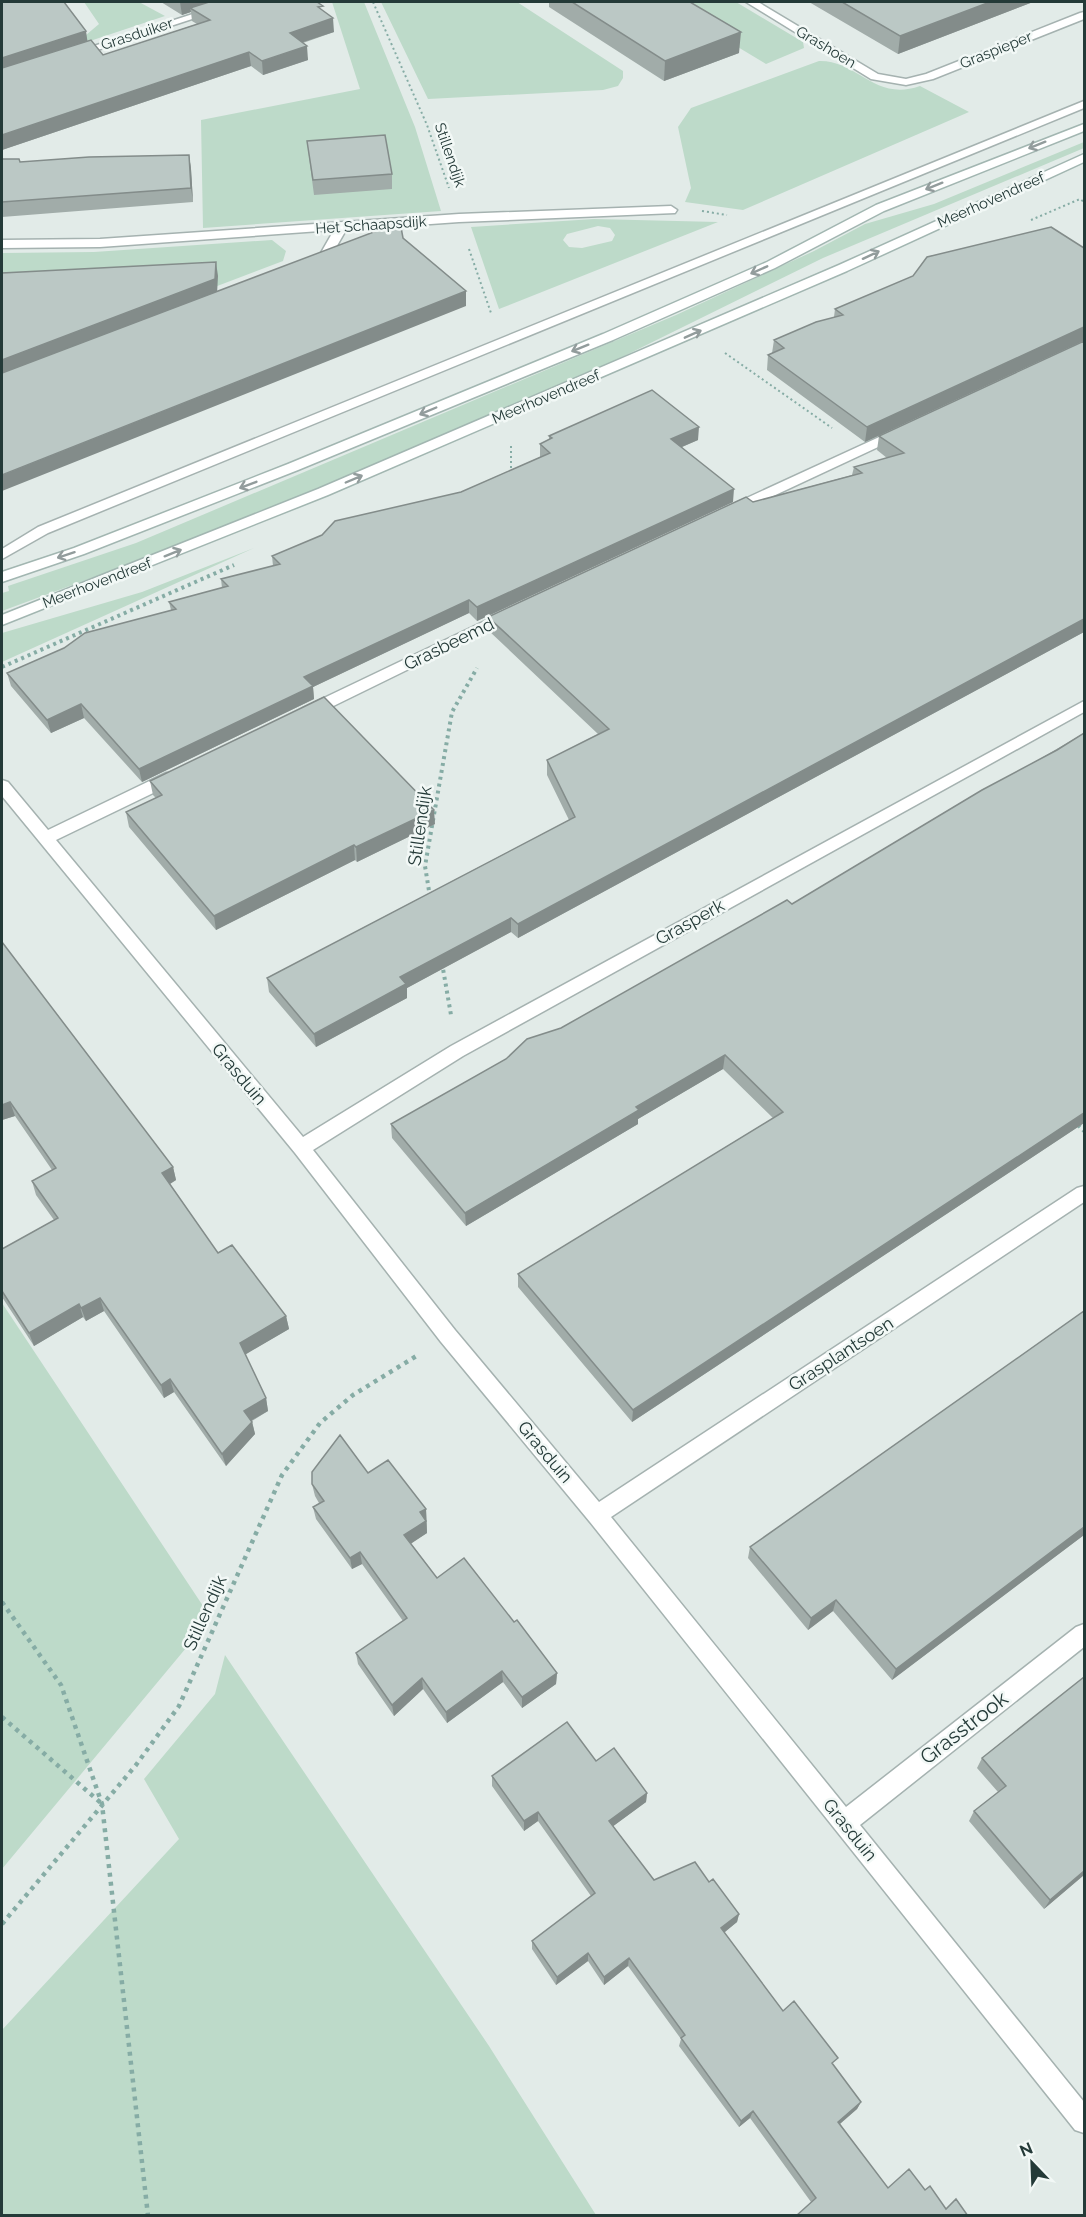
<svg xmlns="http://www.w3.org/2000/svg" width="1086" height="2217" font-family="Raleway,sans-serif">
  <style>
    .green { fill: #bddac9; fill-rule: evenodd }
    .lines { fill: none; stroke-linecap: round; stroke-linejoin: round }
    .service-casing { stroke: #a5b2b0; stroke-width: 3 }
    .minor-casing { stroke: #a5b2b0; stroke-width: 3 }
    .secondary-casing { stroke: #a2b6b1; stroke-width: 3 }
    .path-far2 { stroke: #86aca5; stroke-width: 2; stroke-dasharray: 2 3; stroke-linecap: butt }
    .path-far1 { stroke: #86aca5; stroke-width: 4; stroke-dasharray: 3 4; stroke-linecap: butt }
    .path { stroke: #86aca5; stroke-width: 4.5; stroke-dasharray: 4 5; stroke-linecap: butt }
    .service { fill: #fff; fill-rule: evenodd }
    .minor { fill: #fff; fill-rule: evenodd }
    .secondary { fill: #fff; fill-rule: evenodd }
    .wall { fill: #a1aca9 }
    .shaded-wall { fill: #838c8a }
    .building { fill: #bbc8c5; stroke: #838c8a; stroke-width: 1.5 }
    .oneway { stroke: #929c9c }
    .labels { text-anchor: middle; stroke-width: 5; stroke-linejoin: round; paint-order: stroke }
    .far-street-label { font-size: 15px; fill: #243a38; stroke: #f2f8f6 }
    .street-label { font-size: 18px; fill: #243a38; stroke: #f2f8f6 }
    .near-street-label { font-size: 21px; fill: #243a38; stroke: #f2f8f6 }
  </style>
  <rect width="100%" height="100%" fill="#e2ebe8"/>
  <path class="green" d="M 84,2 L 139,2 L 165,16 L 81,44 L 79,41 L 99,24 Z
    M 332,2 L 364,2 L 415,127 L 441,211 L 203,228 L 201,120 L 360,89 Z
    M 381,2 L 517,2 L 623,71 L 623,78 L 618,86 L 603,90 L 428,99 Z
    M 663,2 L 736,2 L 803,42 L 804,48 L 766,64 Z
    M 819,61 C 858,60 874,102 920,86 L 969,112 L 743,210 L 685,202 L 691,188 L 678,127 L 691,108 Z
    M 1084,142 L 1084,148 L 823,258 L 610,363 L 311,491 L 159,553 L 2,611 L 2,593 L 9,591 L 8,586 L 136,543 L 676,315 L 814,251 L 865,224 L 934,204 Z
    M 594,219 L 718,222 L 499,309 L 471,227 ZM 598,226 L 610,228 L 615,235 L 612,241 L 582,248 L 569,247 L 563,240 L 567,234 Z
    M 272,240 L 286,251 L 283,261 L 2,368 L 2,253 L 94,252 Z
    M 254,548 L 2,662 L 2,633 L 142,592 Z
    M 2,1303 L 211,1618 L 2,1869 Z
    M 225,1655 L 489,2046 L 596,2215 L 2,2215 L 2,2030 L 179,1839 L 144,1779 L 215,1694 Z"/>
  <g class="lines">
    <g class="service-casing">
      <path id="service" d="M 1084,101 L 1084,108 L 48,533 L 2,559 L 2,549 L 38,527 Z"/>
    </g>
    <g class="minor-casing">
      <path id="minor" d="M 230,2 L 244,2 L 79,56 L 71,56 L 69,54 Z
        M 746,2 L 758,2 L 878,74 L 906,79 L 926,74 L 1080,13 L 1084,12 L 1084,19 L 933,79 L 906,85 L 871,79 Z
        M 671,206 L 677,210 L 675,213 L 459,222 L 346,230 L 327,263 L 311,268 L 305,264 L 318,258 L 334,230 L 100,247 L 2,248 L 2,240 L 100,239 L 459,214 Z
        M 901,427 L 908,431 L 906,434 L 735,514 L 725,514 L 723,511 L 725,508 Z
        M 510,609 L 515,611 L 517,614 L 515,617 L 313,716 L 308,717 L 300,712 L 303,708 Z
        M 1084,701 L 1084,712 L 463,1056 L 313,1150 L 455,1330 L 599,1502 L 1077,1188 L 1084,1186 L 1084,1202 L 611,1517 L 846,1807 L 1076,1627 L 1084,1624 L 1084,1647 L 860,1825 L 1084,2102 L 1084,2133 L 1075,2130 L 590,1522 L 441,1342 L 295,1153 L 2,796 L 2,780 L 8,782 L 48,830 L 166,773 L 178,773 L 180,777 L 178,781 L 56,840 L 303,1137 L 451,1046 Z"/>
    </g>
    <g class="secondary-casing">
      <path id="secondary" d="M 1084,124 L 1084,131 L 884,211 L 775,268 L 613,340 L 298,470 L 84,554 L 2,582 L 2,572 L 74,548 L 288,464 L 603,334 L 767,262 L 876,205 Z
        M 1084,154 L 1084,162 L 847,271 L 328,495 L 2,625 L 2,615 L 318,489 L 839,265 Z"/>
    </g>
    <path class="path-far2" d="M 373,2 L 427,125 L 449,188
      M 702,211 L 727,215
      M 1031,220 L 1080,199 L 1084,202
      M 469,249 L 491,313
      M 725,353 L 832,428
      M 511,446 L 511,475"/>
    <path class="path-far1" d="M 2,667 L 234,565
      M 430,897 L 425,866 L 452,712 L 477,668
      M 442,963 L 451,1015
      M 1078,1125 L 1084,1131"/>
    <path class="path" d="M 2,1602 L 61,1685 L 102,1804 L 148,2216
      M 2,1717 L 101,1803
      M 2,1924 L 136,1765 L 179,1706 L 282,1475 L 320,1423 L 353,1395 L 418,1355"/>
    <use href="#service" class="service"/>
    <use href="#minor" class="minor"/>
    <use href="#secondary" class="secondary"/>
  </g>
  <path class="wall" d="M 2,2 L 87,41 L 103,55 L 197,24 L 192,21 L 191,12 L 182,15 L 161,2 L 317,2 L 334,32 L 303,43 L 308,60 L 263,75 L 251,66 L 2,150 Z
    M 549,2 L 690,2 L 739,53 L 664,81 L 549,7 Z
    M 809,2 L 1033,2 L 898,54 Z
    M 307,141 L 392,174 L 392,189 L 314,195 Z
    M 189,155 L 191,169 L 193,202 L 2,217 L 2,159 L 20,162 Z
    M 1084,248 L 1084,632 L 518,938 L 511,932 L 407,988 L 407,998 L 316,1047 L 269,992 L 267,978 L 569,820 L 547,775 L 547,760 L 598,734 L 489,631 L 488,617 L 753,502 L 852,475 L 854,467 L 887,458 L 877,450 L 879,436 L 1084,341 L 1083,341 L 865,442 L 767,370 L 768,355 L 772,353 L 774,340 L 834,317 L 835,309 Z
    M 549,436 L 698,440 L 682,447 L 733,502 L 477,621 L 469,613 L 313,687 L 314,699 L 142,782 L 84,718 L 51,733 L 11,686 L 7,673 L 171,610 L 169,602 L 222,588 L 221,579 L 273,566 L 272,556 L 461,492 L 540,457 L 540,444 L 549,439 Z
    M 1084,733 L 1084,1123 L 632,1422 L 518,1287 L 518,1274 L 773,1118 L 723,1069 L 638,1119 L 638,1124 L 466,1226 L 392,1138 L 391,1124 L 561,1028 L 792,904 Z
    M 150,781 L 435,824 L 357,862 L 355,860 L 216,930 L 129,827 L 126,812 L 156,798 L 153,795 Z
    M 2,942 L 173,1167 L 176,1180 L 170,1184 L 218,1253 L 286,1316 L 289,1329 L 245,1354 L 266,1398 L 268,1411 L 252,1421 L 255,1434 L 226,1466 L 174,1392 L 164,1398 L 104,1311 L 86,1321 L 83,1317 L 34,1346 L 2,1297 L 2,1249 L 54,1220 L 36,1195 L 32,1181 L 52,1170 L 15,1116 L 2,1120 Z
    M 1084,1311 L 1084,1535 L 892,1680 L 833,1611 L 808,1630 L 748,1558 L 750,1547 Z
    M 368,1473 L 426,1509 L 427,1533 L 411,1543 L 437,1578 L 514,1622 L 557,1673 L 556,1684 L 522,1708 L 503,1682 L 447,1723 L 423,1689 L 394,1716 L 358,1664 L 356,1653 L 403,1621 L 362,1564 L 352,1569 L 316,1519 L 313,1507 L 319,1503 L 315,1496 L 312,1484 Z
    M 1084,1677 L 1084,1875 L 1044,1909 L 969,1821 L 974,1811 L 998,1792 L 977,1768 L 982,1758 Z
    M 596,1761 L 647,1793 L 646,1802 L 613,1826 L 654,1880 L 709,1882 L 739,1914 L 737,1922 L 724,1932 L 783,2011 L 834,2066 L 861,2102 L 857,2109 L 840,2124 L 888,2188 L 925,2190 L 946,2209 L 968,2216 L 811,2202 L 750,2118 L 739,2127 L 679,2046 L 681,2039 L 628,1966 L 604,1985 L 588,1961 L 556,1985 L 532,1949 L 532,1941 L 591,1896 L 538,1821 L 524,1831 L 492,1786 L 492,1776 Z"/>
  <path class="shaded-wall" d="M 180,2 L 224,2 L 190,8 L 191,12 L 182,15 Z
    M 990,2 L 1033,2 L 898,54 L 900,36 Z
    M 333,18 L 334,32 L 291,46 L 290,33 Z
    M 86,31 L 88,45 L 2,73 L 2,58 Z
    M 741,32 L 739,53 L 664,81 L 665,61 Z
    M 307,46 L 308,60 L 263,75 L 262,61 Z
    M 249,52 L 251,66 L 2,150 L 2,135 Z
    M 189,155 L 191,169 L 193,202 L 191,188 Z
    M 216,262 L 218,276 L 217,294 L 2,376 L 2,360 Z
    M 466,291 L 466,306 L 2,491 L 2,475 Z
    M 1084,327 L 1084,335 L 1083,341 L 865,442 L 867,427 Z
    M 699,427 L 698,440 L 670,452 L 671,439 Z
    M 734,489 L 733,502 L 477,621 L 477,607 Z
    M 469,600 L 469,613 L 313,687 L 314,699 L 142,782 L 139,769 L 304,677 Z
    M 1084,619 L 1084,632 L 518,938 L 518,924 Z
    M 81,704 L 84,718 L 51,733 L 47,720 Z
    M 434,810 L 435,824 L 357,862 L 356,847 Z
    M 354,845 L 355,860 L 216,930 L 214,916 Z
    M 511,918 L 511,932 L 407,988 L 407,998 L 316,1047 L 314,1034 L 400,977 Z
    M 725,1055 L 723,1069 L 638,1119 L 638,1124 L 466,1226 L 465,1213 L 636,1107 Z
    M 10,1102 L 15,1116 L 2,1120 L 2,1105 Z
    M 1084,1113 L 1084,1123 L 632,1422 L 633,1410 Z
    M 173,1167 L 176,1180 L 165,1187 L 162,1173 Z
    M 100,1298 L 104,1311 L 86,1321 L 81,1308 Z
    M 79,1304 L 83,1317 L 34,1346 L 29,1333 Z
    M 286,1316 L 289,1329 L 243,1356 L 240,1343 Z
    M 170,1379 L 174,1392 L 164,1398 L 161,1385 Z
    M 266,1398 L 268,1411 L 247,1423 L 244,1411 Z
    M 252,1422 L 255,1434 L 226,1466 L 222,1454 Z
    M 426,1509 L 427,1533 L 406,1547 L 404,1535 L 420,1512 Z
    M 1084,1527 L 1084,1535 L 892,1680 L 896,1669 Z
    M 360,1552 L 362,1564 L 352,1569 L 350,1558 Z
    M 836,1600 L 833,1611 L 808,1630 L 811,1618 Z
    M 502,1671 L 503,1682 L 447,1723 L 446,1712 Z
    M 557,1673 L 556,1684 L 522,1708 L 522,1697 Z
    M 422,1678 L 423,1689 L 394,1716 L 392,1705 Z
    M 647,1793 L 646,1802 L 608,1830 L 609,1821 Z
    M 538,1812 L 538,1821 L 524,1831 L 524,1821 Z
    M 1084,1871 L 1084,1875 L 1044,1909 L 1050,1900 Z
    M 739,1914 L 737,1922 L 719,1937 L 721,1928 Z
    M 588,1953 L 588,1961 L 556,1985 L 557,1977 Z
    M 629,1958 L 628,1966 L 604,1985 L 604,1977 Z
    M 861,2102 L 857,2109 L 835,2128 L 838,2122 Z
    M 753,2111 L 750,2118 L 739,2127 L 741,2121 Z"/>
  <path class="building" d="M 2,2 L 64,2 L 86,31 L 2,58 Z
    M 209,2 L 317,2 L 323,6 L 318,7 L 333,18 L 290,33 L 307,46 L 262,61 L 249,52 L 2,135 L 2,68 L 91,40 L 103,55 L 210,20 L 190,8 Z
    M 572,2 L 690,2 L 741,32 L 665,61 Z
    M 842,2 L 990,2 L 900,36 Z
    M 385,135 L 392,174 L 313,180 L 307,141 Z
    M 189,155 L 191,188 L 2,202 L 2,159 L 19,159 L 20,162 L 89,157 Z
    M 400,222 L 403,238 L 466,291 L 2,475 L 2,373 Z
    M 1051,227 L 1084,248 L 1084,327 L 867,427 L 768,355 L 784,348 L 774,340 L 816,322 L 843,315 L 835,309 L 913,276 L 927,257 Z
    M 216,262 L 215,279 L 2,360 L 2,273 Z
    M 1084,341 L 1084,619 L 518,924 L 511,918 L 400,977 L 406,984 L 314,1034 L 267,978 L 575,817 L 547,760 L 609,729 L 488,617 L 746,497 L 753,502 L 862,473 L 854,467 L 904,453 L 879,436 Z
    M 652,390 L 699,427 L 671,439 L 734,489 L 477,607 L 469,600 L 304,677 L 313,686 L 139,769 L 81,704 L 47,720 L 7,673 L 64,648 L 85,633 L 176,609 L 169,602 L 228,586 L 221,579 L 280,564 L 272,556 L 322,535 L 335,521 L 461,492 L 550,453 L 540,444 L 552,438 L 549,436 Z
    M 324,697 L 434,810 L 356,847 L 354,845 L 214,916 L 126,812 L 162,795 L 150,781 Z
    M 1084,733 L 1084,1113 L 633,1410 L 518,1274 L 783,1112 L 725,1055 L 636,1107 L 639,1110 L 465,1213 L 391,1124 L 506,1059 L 527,1039 L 561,1028 L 787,900 L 792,904 L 982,790 L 1057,750 Z
    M 2,942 L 173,1167 L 162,1173 L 218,1253 L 232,1245 L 286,1316 L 240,1343 L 266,1398 L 244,1411 L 252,1422 L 222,1454 L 170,1379 L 161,1385 L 100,1298 L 81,1308 L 79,1304 L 29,1333 L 2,1291 L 2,1249 L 58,1218 L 32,1181 L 56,1168 L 10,1102 L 2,1105 Z
    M 1084,1311 L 1084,1527 L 896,1669 L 836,1600 L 811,1618 L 750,1547 Z
    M 340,1435 L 368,1473 L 388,1460 L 426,1509 L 420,1512 L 426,1521 L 404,1535 L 437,1578 L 464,1558 L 514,1622 L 517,1620 L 557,1673 L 522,1697 L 502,1671 L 446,1712 L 422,1678 L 392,1705 L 356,1653 L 407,1618 L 360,1552 L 350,1558 L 313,1507 L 324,1501 L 312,1484 L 312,1472 Z
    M 1084,1677 L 1084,1871 L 1050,1900 L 974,1811 L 1006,1786 L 982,1758 Z
    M 567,1722 L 596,1761 L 614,1748 L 647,1793 L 609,1821 L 654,1880 L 695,1862 L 709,1882 L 713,1879 L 739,1914 L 721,1928 L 783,2011 L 794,2001 L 838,2058 L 832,2063 L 861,2102 L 838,2122 L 888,2188 L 909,2169 L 925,2190 L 930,2186 L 946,2209 L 956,2199 L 968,2216 L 796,2216 L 816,2198 L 753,2111 L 741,2121 L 681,2038 L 685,2035 L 629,1958 L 604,1977 L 588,1953 L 557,1977 L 532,1941 L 595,1893 L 538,1812 L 524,1821 L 492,1776 Z"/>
  <defs><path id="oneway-shaft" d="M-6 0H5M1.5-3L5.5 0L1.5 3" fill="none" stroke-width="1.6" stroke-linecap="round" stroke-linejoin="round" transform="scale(1.5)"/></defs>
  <g class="oneway">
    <use href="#oneway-shaft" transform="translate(1037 145) rotate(158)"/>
    <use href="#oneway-shaft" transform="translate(934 186) rotate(158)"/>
    <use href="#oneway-shaft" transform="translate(871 255) rotate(-25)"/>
    <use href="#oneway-shaft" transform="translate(759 270) rotate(156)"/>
    <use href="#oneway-shaft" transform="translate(693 334) rotate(-24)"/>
    <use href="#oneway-shaft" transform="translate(580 348) rotate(158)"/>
    <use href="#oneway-shaft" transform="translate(428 411) rotate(157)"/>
    <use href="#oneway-shaft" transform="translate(354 479) rotate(-23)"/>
    <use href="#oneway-shaft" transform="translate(248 485) rotate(159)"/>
    <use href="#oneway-shaft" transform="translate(173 553) rotate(-22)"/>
    <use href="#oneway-shaft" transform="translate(66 555) rotate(162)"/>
  </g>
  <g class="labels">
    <g class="far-street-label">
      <text transform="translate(137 34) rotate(-18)" y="5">Grasduiker</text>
      <text transform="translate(826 47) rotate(31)" y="5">Grashoen</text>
      <text transform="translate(996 50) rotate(-22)" y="5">Graspieper</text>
      <text transform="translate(450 155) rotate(71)" y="5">Stillendijk</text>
      <text transform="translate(991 200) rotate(-24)" y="5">Meerhovendreef</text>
      <text transform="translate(371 225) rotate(-4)" y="5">Het Schaapsdijk</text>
      <text transform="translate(546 397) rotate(-23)" y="5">Meerhovendreef</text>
      <text transform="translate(97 583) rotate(-21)" y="5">Meerhovendreef</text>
    </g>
    <g class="street-label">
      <text transform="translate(449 644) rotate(-26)" y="6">Grasbeemd</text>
      <text transform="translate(420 826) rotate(-82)" y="6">Stillendijk</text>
      <text transform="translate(690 922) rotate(-29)" y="6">Grasperk</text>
      <text transform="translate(239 1074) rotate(50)" y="6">Grasduin</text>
      <text transform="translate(841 1354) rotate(-33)" y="6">Grasplantsoen</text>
      <text transform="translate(545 1452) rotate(50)" y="6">Grasduin</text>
      <text transform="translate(205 1613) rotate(-66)" y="6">Stillendijk</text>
      <text transform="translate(850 1830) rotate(51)" y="6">Grasduin</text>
    </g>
    <g class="near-street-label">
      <text transform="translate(964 1728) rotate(-38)" y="7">Grasstrook</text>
    </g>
  </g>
  <rect width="1086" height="2217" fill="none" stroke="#243a38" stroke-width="6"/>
  <g transform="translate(1032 2163) rotate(337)" stroke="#f2f8f6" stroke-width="4.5" paint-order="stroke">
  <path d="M0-4.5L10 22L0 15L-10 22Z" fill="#243a38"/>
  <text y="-9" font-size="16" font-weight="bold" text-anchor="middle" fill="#243a38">N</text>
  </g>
</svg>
